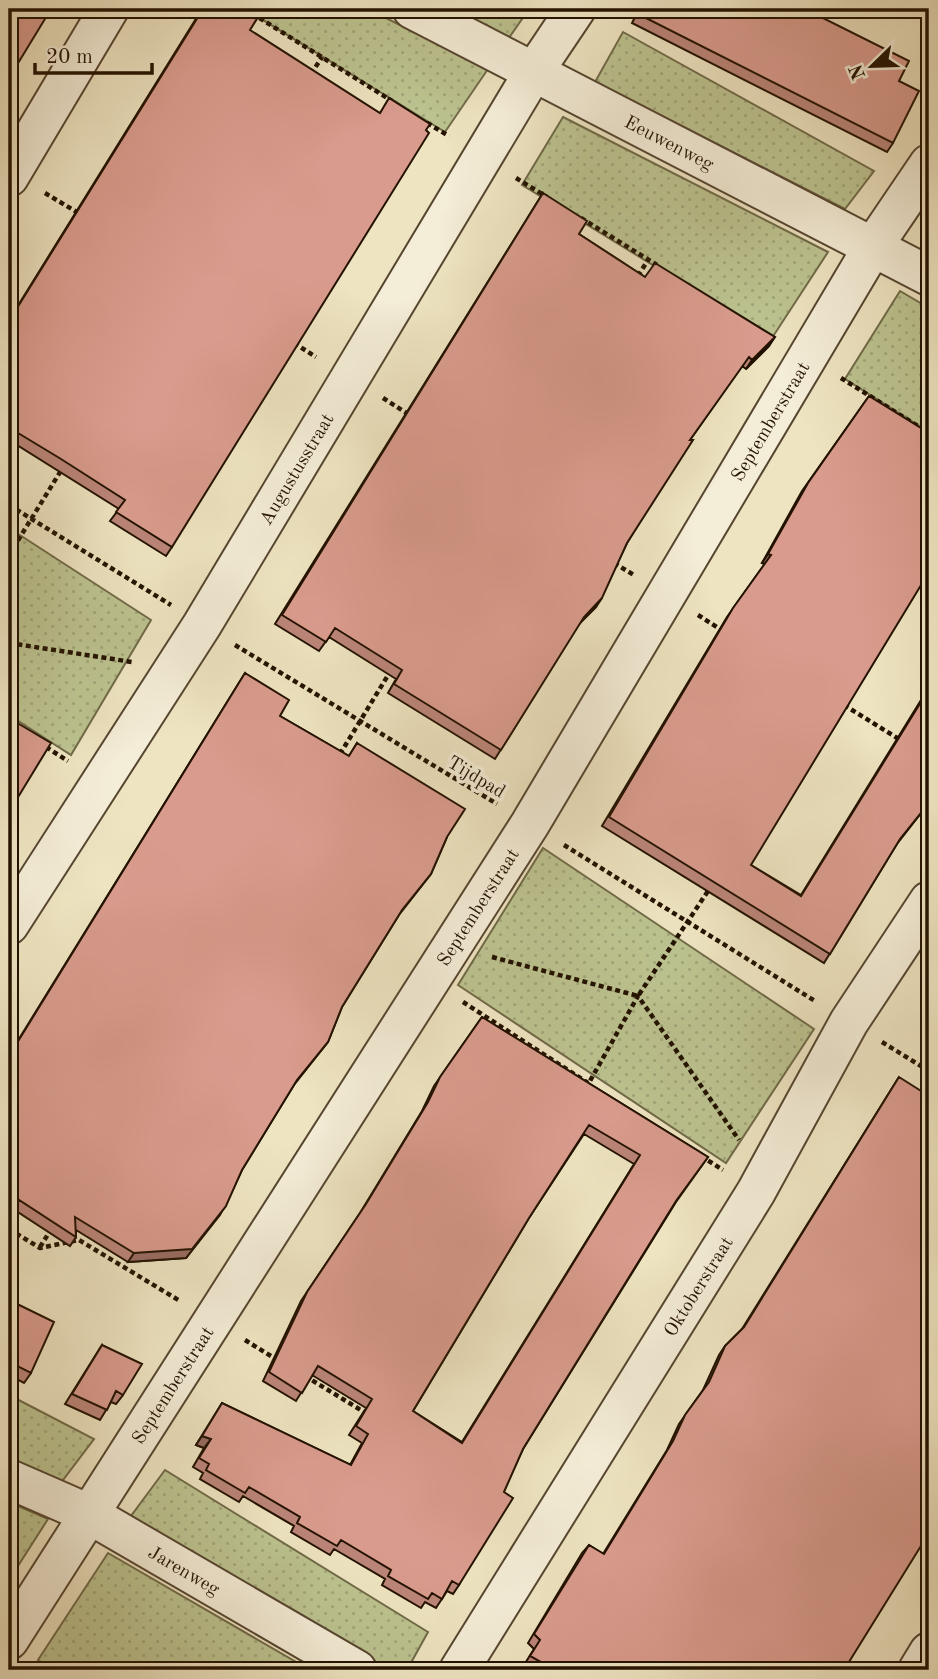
<svg xmlns="http://www.w3.org/2000/svg" width="938" height="1679" font-family="'Old Standard TT',serif">
  <style>
    .grass { fill: url(#grass-dots); stroke: #706a48; stroke-width: 2 }
    .lines { fill: none; stroke-linecap: round; stroke-linejoin: round }
    .minor-casing { stroke: #564630; stroke-width: 42 }
    .path { stroke: #231200; stroke-width: 4.5; stroke-dasharray: 5 3.5; stroke-linecap: butt }
    .minor { stroke: #f4edd7; stroke-width: 38 }
    .wall { fill: #bb8579; stroke: #231200; stroke-width: 2; fill-rule: evenodd }
    .shaded-wall { fill: #986c63; stroke: #231200; stroke-width: 2 }
    .building { fill: #d99b8d; stroke: #231200; stroke-width: 2; fill-rule: evenodd }
    .labels { text-anchor: middle; stroke-width: 7; stroke-linejoin: round; paint-order: stroke }
    .street-label { font-size: 19px; fill: #231200; stroke: #f4edd7 }
  </style>
  <defs>
    <pattern id="grass-dots" width="8" height="8" patternUnits="userSpaceOnUse" patternTransform="scale(1.75)"><rect width="8" height="8" fill="#bcc390"/><path d="M2 2h.1M6 6h.1" fill="none" stroke="#a1a67a" stroke-width="1.8" stroke-linecap="round"/></pattern>
  </defs>
  <rect width="100%" height="100%" fill="#eee4c1"/>
  <filter id="stains"><feTurbulence type="fractalNoise" baseFrequency=".00286" numOctaves="4"/><feColorMatrix values="0 0 0 0 .2 0 0 0 0 .09 0 0 0 0 .02 0 0 0 .5 -.17"/></filter>
  <radialGradient id="worn" r=".72"><stop offset=".6" stop-color="#630" stop-opacity="0"/><stop offset="1" stop-color="#630" stop-opacity=".3"/></radialGradient>
  <path class="grass" d="M 245,9 L 368,9 L 488,69 L 445,132 Z
    M 446,9 L 529,9 L 506,42 Z
    M 623,32 L 874,171 L 845,209 L 595,82 Z
    M 563,117 L 828,252 L 772,338 L 522,185 Z
    M 900,291 L 929,308 L 929,432 L 845,379 Z
    M 9,528 L 151,620 L 71,755 L 9,715 Z
    M 543,848 L 814,1029 L 726,1163 L 458,985 Z
    M 9,1395 L 94,1439 L 60,1484 L 9,1460 Z
    M 165,1470 L 428,1632 L 407,1670 L 388,1670 L 131,1516 Z
    M 9,1502 L 48,1519 L 9,1580 Z
    M 108,1553 L 310,1670 L 54,1670 L 38,1660 Z"/>
  <g class="lines">
    <g class="minor-casing">
      <g id="minor">
        <path id="s1" d="M 412,9 L 929,276"/>
        <path d="M 9,177 L 109,9"/>
        <path id="s2" d="M 9,925 L 202,625 L 533,73 L 576,9"/>
        <path id="s3" d="M 9,1479 L 87,1513 L 357,1670"/>
        <path id="s4" d="M 9,1640 L 530,824 L 874,245 L 929,164"/>
        <path id="s5" d="M 459,1670 L 756,1192 L 849,1022 L 929,901"/>
        <path d="M 918,1670 L 929,1652"/>
      </g>
    </g>
    <path class="path" d="M 245,9 L 392,101
      M 311,74 L 322,57
      M 427,123 L 449,136
      M 516,178 L 547,197
      M 45,193 L 80,214
      M 581,218 L 657,265
      M 638,276 L 648,260
      M 294,343 L 316,357
      M 841,378 L 929,433
      M 383,398 L 408,414
      M 9,505 L 171,605
      M 9,555 L 62,469
      M 614,563 L 634,575
      M 698,615 L 723,631
      M 9,643 L 132,662
      M 235,645 L 497,804
      M 844,705 L 902,741
      M 46,747 L 68,761
      M 340,754 L 390,672
      M 564,845 L 815,1001
      M 492,957 L 638,996 L 710,888
      M 463,1002 L 588,1083
      M 882,1042 L 929,1071
      M 586,1088 L 638,996 L 739,1140
      M 701,1156 L 723,1170
      M 9,1229 L 40,1248 L 79,1240 L 180,1301
      M 40,1247 L 52,1228
      M 245,1340 L 279,1361
      M 305,1376 L 369,1415"/>
    <use href="#minor" class="minor"/>
  </g>
  <path class="wall" d="M 202,9 L 244,9 L 250,30 L 172,547 L 166,556 L 110,521 L 119,509 L 12,442 L 9,447 L 9,320 Z
    M 639,9 L 805,9 L 899,81 L 893,143 L 887,152 L 632,23 Z
    M 914,9 L 929,9 L 929,18 Z
    M 543,193 L 579,234 L 645,277 L 769,346 L 746,369 L 742,366 L 690,440 L 627,543 L 596,607 L 579,624 L 495,759 L 388,693 L 396,679 L 329,637 L 319,651 L 275,624 Z
    M 869,396 L 751,865 L 801,895 L 929,687 L 929,803 L 897,844 L 824,963 L 602,826 L 727,617 L 765,564 L 762,563 L 802,491 Z
    M 245,673 L 280,716 L 349,756 L 357,743 L 447,837 L 431,874 L 399,915 L 342,1007 L 328,1042 L 294,1085 L 242,1170 L 220,1215 L 186,1258 L 128,1262 L 76,1230 L 76,1237 L 70,1246 L 13,1209 L 9,1216 L 9,1055 Z
    M 482,1017 L 708,1157 L 676,1202 L 523,1449 L 459,1585 L 453,1594 L 447,1591 L 436,1608 L 425,1602 L 421,1608 L 382,1585 L 385,1579 L 334,1549 L 330,1555 L 291,1532 L 294,1526 L 243,1496 L 239,1502 L 200,1479 L 203,1473 L 193,1467 L 204,1448 L 196,1445 L 222,1403 L 350,1465 L 362,1443 L 349,1435 L 366,1408 L 312,1375 L 296,1401 L 263,1381 L 301,1301 L 360,1213 L 422,1111 L 434,1086 ZM 584,1134 L 634,1164 L 462,1442 L 413,1411 L 529,1218 Z
    M 899,1077 L 844,1670 L 532,1670 L 524,1665 L 534,1649 L 528,1643 L 582,1553 L 589,1545 L 603,1554 L 667,1450 L 679,1424 L 703,1390 L 719,1355 L 725,1346 L 742,1329 Z
    M 9,1300 L 31,1373 L 24,1383 L 9,1375 Z
    M 102,1345 L 123,1395 L 116,1404 L 111,1402 L 100,1420 L 65,1404 Z"/>
  <path class="shaded-wall" d="M 775,337 L 769,346 L 746,369 L 752,360 Z
    M 768,554 L 771,555 L 765,564 L 762,563 Z
    M 602,598 L 596,607 L 577,626 L 584,617 Z
    M 226,1206 L 186,1258 L 128,1262 L 134,1253 Z
    M 202,1436 L 211,1439 L 204,1448 L 196,1445 Z"/>
  <path class="building" d="M 9,9 L 51,9 L 9,78 Z
    M 203,9 L 244,9 L 258,17 L 250,30 L 380,113 L 389,98 L 430,124 L 426,130 L 429,133 L 172,547 L 116,512 L 125,500 L 61,459 L 18,433 L 9,446 L 9,321 Z
    M 641,9 L 805,9 L 909,61 L 899,81 L 919,91 L 893,143 L 638,14 Z
    M 543,193 L 587,221 L 579,234 L 645,277 L 655,263 L 775,337 L 752,360 L 749,357 L 690,440 L 693,440 L 627,543 L 602,598 L 584,617 L 501,750 L 394,684 L 402,670 L 335,628 L 326,642 L 282,615 Z
    M 869,396 L 929,433 L 929,572 L 751,865 L 801,896 L 929,689 L 929,803 L 900,839 L 830,954 L 609,817 L 733,608 L 771,555 L 768,554 L 808,483 Z
    M 245,673 L 289,700 L 280,716 L 349,756 L 357,743 L 465,809 L 447,837 L 431,874 L 402,910 L 342,1007 L 328,1042 L 297,1080 L 242,1170 L 226,1206 L 192,1249 L 134,1253 L 75,1217 L 76,1237 L 19,1200 L 9,1216 L 9,1056 Z
    M 9,718 L 51,743 L 9,812 Z
    M 482,1017 L 708,1157 L 676,1201 L 523,1449 L 504,1492 L 513,1498 L 459,1585 L 452,1581 L 442,1599 L 432,1593 L 428,1599 L 388,1576 L 391,1570 L 341,1540 L 337,1546 L 297,1523 L 300,1517 L 249,1487 L 245,1493 L 206,1470 L 209,1464 L 199,1458 L 211,1439 L 202,1436 L 222,1403 L 351,1465 L 368,1434 L 356,1426 L 372,1399 L 318,1366 L 302,1393 L 269,1372 L 307,1292 L 366,1204 L 428,1102 L 440,1077 ZM 589,1125 L 640,1155 L 462,1443 L 413,1411 L 529,1218 Z
    M 899,1077 L 929,1096 L 929,1533 L 844,1670 L 539,1670 L 536,1668 L 541,1662 L 530,1656 L 540,1640 L 534,1634 L 589,1545 L 604,1554 L 673,1441 L 685,1415 L 709,1382 L 725,1346 L 744,1327 Z
    M 9,1300 L 54,1322 L 31,1373 L 9,1362 Z
    M 102,1345 L 142,1364 L 123,1395 L 116,1391 L 107,1410 L 72,1394 Z"/>
  <g class="labels">
    <g class="street-label">
      <text dy="7" stroke="none"><textPath href="#s1" startOffset="290">Eeuwenweg</textPath></text>
      <text dy="7" stroke="none"><textPath href="#s4" startOffset="1437">Septemberstraat</textPath></text>
      <text dy="7" stroke="none"><textPath href="#s2" startOffset="539">Augustusstraat</textPath></text>
      <text transform="translate(477 776) rotate(31)" y="7">Tijdpad</text>
      <text dy="7" stroke="none"><textPath href="#s4" startOffset="870">Septemberstraat</textPath></text>
      <text dy="7" stroke="none"><textPath href="#s5" startOffset="452">Oktoberstraat</textPath></text>
      <text dy="7" stroke="none"><textPath href="#s4" startOffset="303">Septemberstraat</textPath></text>
      <text dy="7" stroke="none"><textPath href="#s3" startOffset="198">Jarenweg</textPath></text>
    </g>
  </g>
  <rect width="938" height="1679" fill="none" stroke="#eee4c1" stroke-width="35"/>
  <rect x="10" y="10" width="917" height="1658" fill="none" stroke="#231200" stroke-width="3.5"/>
  <rect x="18" y="18" width="903" height="1644" fill="none" stroke="#231200" stroke-width="2"/>
  <g transform="translate(872 66) rotate(247)" stroke="#f4edd7" stroke-width="5" paint-order="stroke">
  <path d="M0-5L12 26L0 18L-12 26Z" fill="#231200"/>
  <text y="-10" font-size="19" font-weight="bold" text-anchor="middle" fill="#231200">N</text>
  </g>
  <path d="M35 63v10h117v-10" fill="none" stroke="#231200" stroke-width="3.5"/>
  <text x="46" y="63" font-size="21" fill="#231200" stroke="#f4edd7" stroke-width="5" paint-order="stroke">20 m</text>
  <rect width="100%" height="100%" filter="url(#stains)"/>
  <rect width="100%" height="100%" fill="url(#worn)"/>
</svg>
